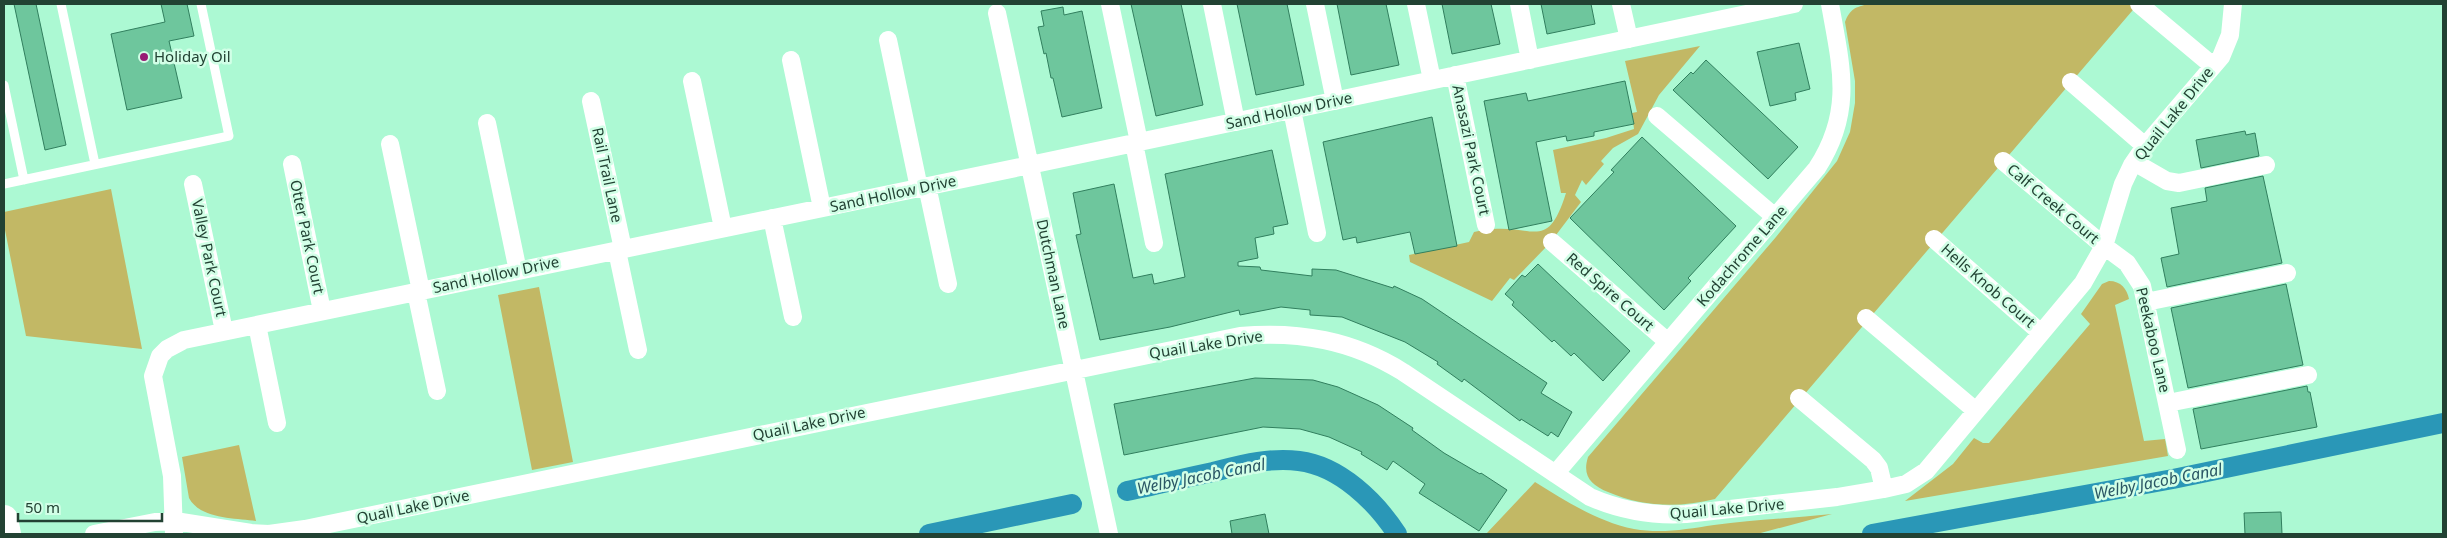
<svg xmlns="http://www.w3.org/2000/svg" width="2447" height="538" font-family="'Noto Sans',sans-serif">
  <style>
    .green { fill: #c2b865 }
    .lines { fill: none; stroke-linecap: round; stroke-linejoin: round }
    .canal { stroke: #2a97b7; stroke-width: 20 }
    .building { fill: #6ec69d; stroke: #317f5e }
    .lane { stroke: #fff; stroke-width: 9 }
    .street { stroke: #fff; stroke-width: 18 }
    .primary { stroke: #fff; stroke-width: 28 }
    .poi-dot { fill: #981c75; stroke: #d2ffe7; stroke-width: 2 }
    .labels { text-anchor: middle; stroke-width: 5; stroke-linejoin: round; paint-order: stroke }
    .poi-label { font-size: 15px; fill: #224233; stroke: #d2ffe7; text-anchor: start }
    .street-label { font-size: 15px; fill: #224233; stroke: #d2ffe7 }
    .water-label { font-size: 16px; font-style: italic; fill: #2a5664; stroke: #d2ffe7 }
  </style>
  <rect width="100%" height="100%" fill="#acf9d3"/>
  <path class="green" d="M 1869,4 L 2138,4 L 1715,499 C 1678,508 1643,507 1608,492 C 1591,485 1582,476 1588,457 L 1776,237 L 1837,161 L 1850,132 L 1855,103 L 1855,81 L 1845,22 C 1850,9 1855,7 1869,4 Z
    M 1700,46 L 1659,95 L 1638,134 L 1613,148 L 1601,161 L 1604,164 L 1586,185 L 1582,180 L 1575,195 L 1581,202 L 1550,243 L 1514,280 L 1510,278 L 1492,301 L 1410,262 L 1409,255 L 1469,242 L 1474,232 C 1480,231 1487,229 1493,229 C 1536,226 1548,250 1566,193 L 1561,193 L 1553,150 L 1606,138 L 1634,129 L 1632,113 L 1637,112 L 1625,61 Z
    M 111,189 L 142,349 L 26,336 L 4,225 L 4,212 Z
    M 2109,281 C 2121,281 2127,289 2129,299 L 2115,305 L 2144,441 L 2165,439 L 2168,456 L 1905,501 L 1953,464 L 1974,438 L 1983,443 L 1989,443 L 2090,324 L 2081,314 L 2102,284 Z
    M 539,287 L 573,462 L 532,470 L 498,295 Z
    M 239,445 L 256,521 C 235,518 200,519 189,498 L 182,457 Z
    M 1535,482 C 1566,501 1598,522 1634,529 C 1662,534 1687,529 1714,525 C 1753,520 1793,518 1832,514 L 1757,534 L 1486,534 Z"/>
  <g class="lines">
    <path class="canal" d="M 1127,491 C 1156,485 1184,478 1213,472 C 1241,465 1270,457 1299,461 C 1340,466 1376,502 1397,534
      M 929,534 L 1072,504
      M 1872,534 L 2173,479 L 2443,423"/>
  </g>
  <path class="building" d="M 14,4 L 36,4 L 66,145 L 45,150 Z
    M 161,4 L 187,4 L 194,36 L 169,41 L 182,98 L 127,110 L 111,34 L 165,22 Z
    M 1131,4 L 1181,4 L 1203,105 L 1156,116 Z
    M 1237,4 L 1287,4 L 1304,85 L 1256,95 Z
    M 1337,4 L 1386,4 L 1399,65 L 1351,75 Z
    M 1442,4 L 1491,4 L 1500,44 L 1452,54 Z
    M 1541,4 L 1591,4 L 1595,24 L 1547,34 Z
    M 1063,7 L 1064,15 L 1082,11 L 1102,108 L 1062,117 L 1053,78 L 1051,78 L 1046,53 L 1044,54 L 1038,27 L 1044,26 L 1041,11 Z
    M 1799,43 L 1810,89 L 1795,93 L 1796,100 L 1770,106 L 1757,52 Z
    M 1706,60 L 1798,147 L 1768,179 L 1673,90 L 1691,72 L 1693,74 Z
    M 1625,81 L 1634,124 L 1594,132 L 1594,136 L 1567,141 L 1566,136 L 1536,142 L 1552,221 L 1509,230 L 1484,101 L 1526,93 L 1528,101 Z
    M 1432,117 L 1457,246 L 1415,254 L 1410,232 L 1357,243 L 1356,237 L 1343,240 L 1323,142 Z
    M 2245,131 L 2246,135 L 2255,133 L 2259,156 L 2201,168 L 2196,140 Z
    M 1642,137 L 1736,226 L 1688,278 L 1691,281 L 1664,310 L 1570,218 L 1614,172 L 1611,170 Z
    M 1272,150 L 1288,224 L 1273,227 L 1274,234 L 1255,238 L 1258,258 L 1238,262 L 1238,266 L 1260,267 L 1261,270 L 1312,276 L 1312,269 L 1336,270 L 1393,288 L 1394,286 L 1422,299 L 1547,383 L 1541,393 L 1572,412 L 1558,437 L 1551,432 L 1548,436 L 1521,419 L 1520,421 L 1464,379 L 1462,382 L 1437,364 L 1438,362 L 1405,342 L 1342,317 L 1310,315 L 1310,310 L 1281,307 L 1240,315 L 1239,310 L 1170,327 L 1100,340 L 1076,235 L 1081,234 L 1073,193 L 1114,184 L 1133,278 L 1152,274 L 1154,284 L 1185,277 L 1165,174 Z
    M 2263,176 L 2282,263 L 2167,287 L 2161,258 L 2179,254 L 2171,208 L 2207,201 L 2205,188 Z
    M 1538,264 L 1630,351 L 1603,381 L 1574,353 L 1571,356 L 1554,340 L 1552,342 L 1512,305 L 1514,302 L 1505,294 L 1522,275 L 1525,277 Z
    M 2286,284 L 2303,365 L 2188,388 L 2171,308 Z
    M 1255,378 L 1313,380 L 1338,387 L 1378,405 L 1413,428 L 1412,430 L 1444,453 L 1480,474 L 1481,473 L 1507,490 L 1479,531 L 1419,493 L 1425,484 L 1393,461 L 1387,470 L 1361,454 L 1362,452 L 1329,437 L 1300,429 L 1263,427 L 1124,455 L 1114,404 Z
    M 2307,386 L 2308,392 L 2310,392 L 2317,427 L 2201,449 L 2193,409 Z
    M 2281,512 L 2282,534 L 2245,534 L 2244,513 Z
    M 1265,514 L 1269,534 L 1232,534 L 1230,521 Z"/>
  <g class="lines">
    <path class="lane" d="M 61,4 L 95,164
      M 4,85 L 24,180
      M 4,184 L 229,136 L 201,4"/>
    <path class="street" d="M 1110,4 L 1139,142
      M 1212,4 L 1236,122
      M 1315,4 L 1335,101
      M 1416,4 L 1432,80
      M 1519,4 L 1530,60
      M 1621,4 L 1629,39
      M 2139,4 L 2213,66
      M 997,13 L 1109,534
      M 888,40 L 919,188
      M 791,60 L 822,208
      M 1455,75 L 1486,225
      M 692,81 L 723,228
      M 2071,82 L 2145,146
      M 591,101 L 623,249
      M 1292,110 L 1317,233
      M 1657,116 L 1775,217
      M 487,123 L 518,271
      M 1134,143 L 1154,243
      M 390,144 L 421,291
      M 2003,161 L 2104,246 L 2127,263 L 2142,286 L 2177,450
      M 2134,162 L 2167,181 L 2179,183 L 2266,165
      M 292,164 L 322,311
      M 193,184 L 224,331
      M 927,186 L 948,284
      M 772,218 L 793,317
      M 1934,239 L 2041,333
      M 1552,242 L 1668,342
      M 617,251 L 638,350
      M 416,292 L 437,391
      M 2146,302 L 2287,273
      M 1866,318 L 1976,411
      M 257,325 L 277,423
      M 1799,398 L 1873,460 L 1879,468 L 1884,489
      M 2168,403 L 2308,375
      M 1555,474 L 1817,168 C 1854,111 1841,66 1830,4
      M 94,534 L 155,522 L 175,521 L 251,533 L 269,534 L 305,529 L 1240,336 C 1299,331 1352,340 1403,372 L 1590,497 C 1622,511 1652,516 1686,514 L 1837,497 L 1884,489 L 1906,484 L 1926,471 L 2083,283 L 2104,246 L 2123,184 L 2132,165 L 2145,146 L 2221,57 L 2230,35 L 2233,4
      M 174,534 L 172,476 L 153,376 L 160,356 L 167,349 L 184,340 L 1030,165 L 1794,4"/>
    <path class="primary" d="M 4,519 L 7,534"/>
  </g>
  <circle class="poi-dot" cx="144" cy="57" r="5"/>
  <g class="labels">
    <g class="poi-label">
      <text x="154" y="62">Holiday Oil</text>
    </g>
    <g class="street-label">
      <text transform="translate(1289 111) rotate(-12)" y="5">Sand Hollow Drive</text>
      <text transform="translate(2174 114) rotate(-51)" y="5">Quail Lake Drive</text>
      <text transform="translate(1471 150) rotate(78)" y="5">Anasazi Park Court</text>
      <text transform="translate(607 175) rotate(78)" y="5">Rail Trail Lane</text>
      <text transform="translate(893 194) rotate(-12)" y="5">Sand Hollow Drive</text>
      <text transform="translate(2053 204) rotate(40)" y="5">Calf Creek Court</text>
      <text transform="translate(307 237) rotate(78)" y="5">Otter Park Court</text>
      <text transform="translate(1742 256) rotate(-49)" y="5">Kodachrome Lane</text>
      <text transform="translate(209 258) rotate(78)" y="5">Valley Park Court</text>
      <text transform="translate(1053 274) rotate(78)" y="5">Dutchman Lane</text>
      <text transform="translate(496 275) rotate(-12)" y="5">Sand Hollow Drive</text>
      <text transform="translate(1988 286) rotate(41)" y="5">Hells Knob Court</text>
      <text transform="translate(1610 292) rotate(41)" y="5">Red Spire Court</text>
      <text transform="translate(2153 340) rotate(77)" y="5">Peekaboo Lane</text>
      <text transform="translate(1206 345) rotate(-9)" y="5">Quail Lake Drive</text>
      <text transform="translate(809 424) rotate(-12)" y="5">Quail Lake Drive</text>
      <text transform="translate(413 507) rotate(-12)" y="5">Quail Lake Drive</text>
      <text transform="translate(1727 509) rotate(-5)" y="5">Quail Lake Drive</text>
    </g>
    <g class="water-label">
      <text transform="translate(1201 476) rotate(-11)" y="6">Welby Jacob Canal</text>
      <text transform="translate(2158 481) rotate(-11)" y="6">Welby Jacob Canal</text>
    </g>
  </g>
  <rect width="2447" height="538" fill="none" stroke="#224233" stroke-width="10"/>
  <path d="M18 513v8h144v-8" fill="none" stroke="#224233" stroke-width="2.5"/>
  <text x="25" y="513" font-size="15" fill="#224233" stroke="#d2ffe7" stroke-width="4" paint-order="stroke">50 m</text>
</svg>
